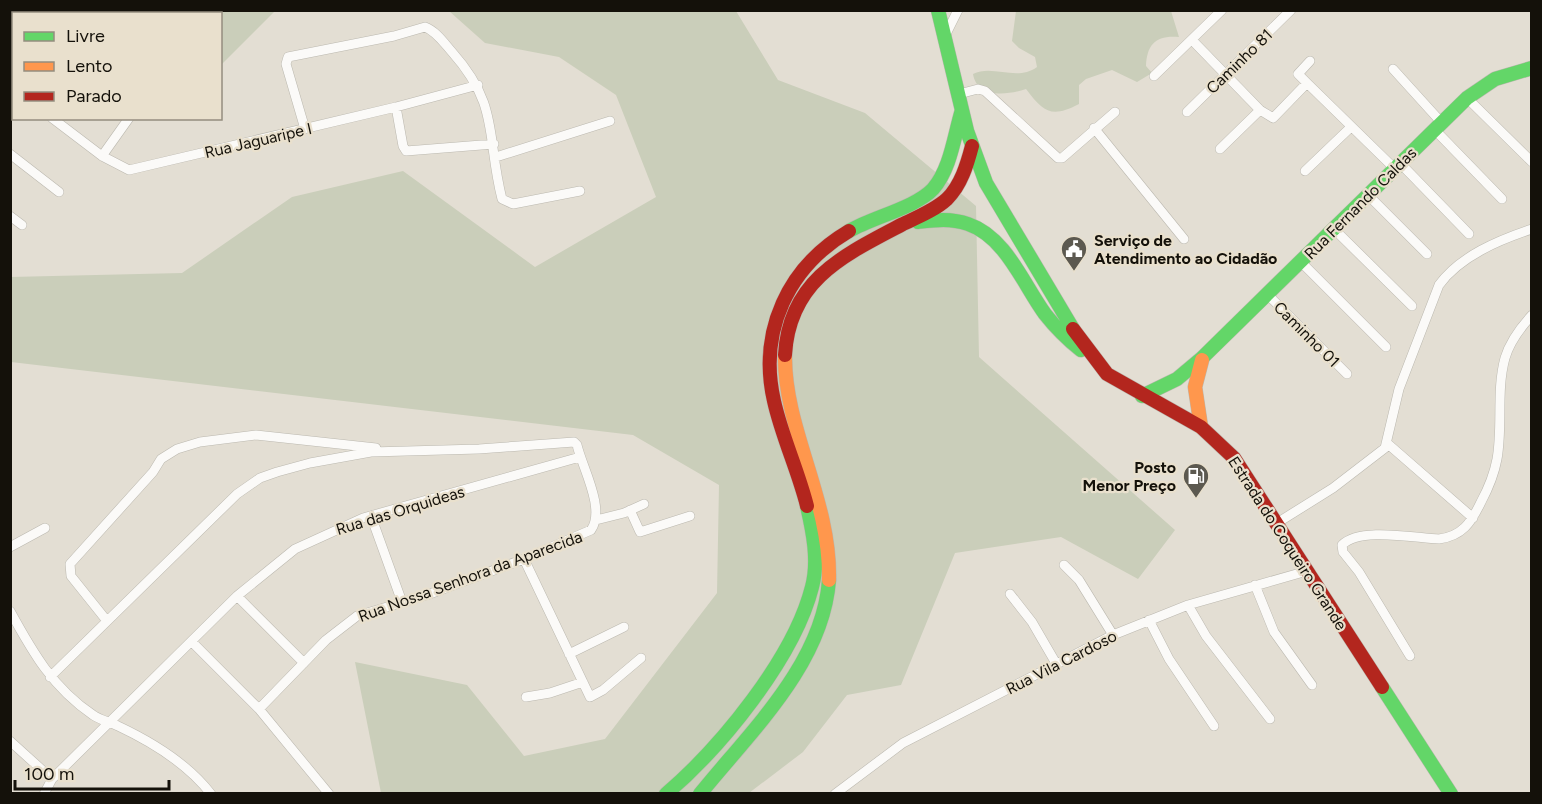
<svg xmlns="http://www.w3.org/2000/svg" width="1542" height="804" font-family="Figtree,sans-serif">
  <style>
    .green { fill: #caceba }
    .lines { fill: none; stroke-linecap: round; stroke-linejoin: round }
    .street-casing { stroke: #bbb8af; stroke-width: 10 }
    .fast-casing { stroke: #bbb8af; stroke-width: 15 }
    .slow-casing { stroke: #bbb8af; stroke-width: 15 }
    .jam-casing { stroke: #bbb8af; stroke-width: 15 }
    .street { stroke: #fbfaf8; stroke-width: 9 }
    .fast { stroke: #63d668; stroke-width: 14 }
    .slow { stroke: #ff974d; stroke-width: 14 }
    .jam { stroke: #b3261e; stroke-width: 14 }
    .labels { text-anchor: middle; stroke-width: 4.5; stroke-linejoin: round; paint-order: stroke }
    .street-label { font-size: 16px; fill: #14110a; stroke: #e9e0cd }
    .poi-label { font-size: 16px; font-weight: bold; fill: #14110a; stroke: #e9e0cd; text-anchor: start }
  </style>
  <rect width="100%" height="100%" fill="#e3ded3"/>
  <path class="green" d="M 10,11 L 58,11 L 58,13 L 14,14 L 13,80 L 10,79 Z
    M 207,11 L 207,10 L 275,11 L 221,65 L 220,14 L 206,13 Z
    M 449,11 L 736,11 L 778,80 L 865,113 L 976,206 L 979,357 L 1175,530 L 1138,579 L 1061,537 L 955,553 L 901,685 L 847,695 L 803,752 L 749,793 L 381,793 L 355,662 L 467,685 L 524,756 L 605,739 L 717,593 L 719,485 L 633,435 L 11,362 L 10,277 L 182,273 L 292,197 L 403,171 L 535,267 L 656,197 L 616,95 L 559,57 L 485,43 Z
    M 1016,11 L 1171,11 L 1179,37 C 1156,35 1147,44 1146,66 L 1152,73 L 1137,82 L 1112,70 L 1086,79 L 1079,85 L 1079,104 C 1052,118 1044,113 1026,89 C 1008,95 977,99 973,74 C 993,64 1017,82 1037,67 L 1035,57 L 1019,48 L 1012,41 Z"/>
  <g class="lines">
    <g class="street-casing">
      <path id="street" d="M 945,36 L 958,10
        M 1192,40 L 1260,110 L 1273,118 L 1307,83 L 1298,74 L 1310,61
        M 1393,69 L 1441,122
        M 1154,76 L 1222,10
        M 1307,83 L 1395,169
        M 10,86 L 14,89
        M 959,94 L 978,89 L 985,91 L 1058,158 L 1062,158 L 1115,112
        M 1467,98 L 1532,162
        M 396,107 L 403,146 L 406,151 L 494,144
        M 1187,112 L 1291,10
        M 52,118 L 102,156 L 129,170 L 396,107 L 478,85
        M 1094,128 L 1184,239
        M 305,129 L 286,64 L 288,57 L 394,36 L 425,27 C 436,31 444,43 452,52 C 500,106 486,136 502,199 L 513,204 L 580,191
        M 1434,129 L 1502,199
        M 1220,149 L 1260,110
        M 10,154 L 59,192
        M 102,156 L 129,118
        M 496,157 L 610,121
        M 1400,163 L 1469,234
        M 1305,171 L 1351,127
        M 1368,195 L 1427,254
        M 10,216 L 22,225
        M 1334,229 L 1412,306
        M 1301,262 L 1386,347
        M 1267,294 L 1347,374
        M 1388,444 L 1473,518
        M 630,510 L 640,532 L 690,516
        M 371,516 L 402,602
        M 596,520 L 624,513 L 644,504
        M 1277,523 L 1333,488 L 1385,448 L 1399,389 L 1439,285 C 1460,256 1499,240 1532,229
        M 10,547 L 45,528
        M 524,559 L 590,697 L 603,690 L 641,658
        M 1064,565 L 1079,580 L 1113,635
        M 1255,585 L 1274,632 L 1312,685
        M 1010,594 L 1032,622 L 1057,665
        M 237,596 L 304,663
        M 1188,605 L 1206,636 L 1270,719
        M 10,611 C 33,653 53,688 93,715 C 100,720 110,722 118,726 C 152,742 188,764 211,794
        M 1149,620 L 1169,659 L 1214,726
        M 107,621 L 71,576 L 70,564 L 153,472 L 161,459 L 177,449 L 200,442 L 256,435 L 376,448
        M 192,642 L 259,709 L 329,794
        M 569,654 L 624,627
        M 1410,656 L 1359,572 L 1343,552 L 1342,545 C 1360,527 1414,538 1439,539 C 1462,536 1471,523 1481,502 C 1488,489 1494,475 1497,459 C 1503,426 1496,391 1505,358 C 1510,341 1520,328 1532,315
        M 50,677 L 237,494 L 260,478 L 277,472 L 310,463 L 371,452 L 479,449 L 574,442 L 577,445 C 582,467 606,509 591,530 L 524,559 L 427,595 L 357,616 L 326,640 L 259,709
        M 526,697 L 550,693 L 583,682
        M 10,741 L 52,779
        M 44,794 L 52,779 L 237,596 L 295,549 L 363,518 L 580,457
        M 835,794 L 903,743 L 1113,635 L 1188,605 L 1307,571"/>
    </g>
    <g class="fast-casing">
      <path id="fast" d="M 938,10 L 967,131 L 986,183 L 1073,329
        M 918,222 C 935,220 951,218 968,224 C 1006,237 1023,284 1045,314 C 1056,328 1067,339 1081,350
        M 849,231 C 873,217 915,208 933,189 C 951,168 954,136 962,110
        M 1142,396 L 1177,379 L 1202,358 L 1467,98 L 1495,79 L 1532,68
        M 1382,687 L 1451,794
        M 666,794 C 721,747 794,658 812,587 C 819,561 813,532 807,506
        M 700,794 C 750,732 823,664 829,580"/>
    </g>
    <g class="slow-casing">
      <path id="slow" d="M 785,355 C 784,430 831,500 829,580
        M 1201,427 L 1195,387 L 1202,360"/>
    </g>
    <g class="jam-casing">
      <path id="jam" d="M 1073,329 L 1107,374 L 1201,427 L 1234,458 L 1382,687
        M 785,355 C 789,280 844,255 903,224 C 918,217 935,210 947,199 C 961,185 967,165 972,146
        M 807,506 C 798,470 782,437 774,401 C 758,331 788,267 849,231"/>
    </g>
    <use href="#street" class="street"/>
    <use href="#fast" class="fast"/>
    <use href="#slow" class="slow"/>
    <use href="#jam" class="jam"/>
  </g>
  <defs>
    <g id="civic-pin" transform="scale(1.35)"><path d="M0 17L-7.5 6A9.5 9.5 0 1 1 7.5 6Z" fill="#5c5950" stroke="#e9e0cd"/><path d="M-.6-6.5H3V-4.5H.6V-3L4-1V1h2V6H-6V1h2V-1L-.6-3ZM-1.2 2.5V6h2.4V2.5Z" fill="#fff"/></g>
    <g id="fuel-pin" transform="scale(1.35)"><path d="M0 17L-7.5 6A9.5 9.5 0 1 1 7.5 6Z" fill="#5c5950" stroke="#e9e0cd"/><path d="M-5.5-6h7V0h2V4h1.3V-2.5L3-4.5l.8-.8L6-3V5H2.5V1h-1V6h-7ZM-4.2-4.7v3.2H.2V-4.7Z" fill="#fff"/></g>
  </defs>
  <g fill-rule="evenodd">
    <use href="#civic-pin" x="1074" y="249"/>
    <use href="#fuel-pin" x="1196" y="476"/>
  </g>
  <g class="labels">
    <g class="street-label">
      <text transform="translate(1239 61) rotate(-44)" y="6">Caminho 81</text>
      <text transform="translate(258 140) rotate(-13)" y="6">Rua Jaguaripe I</text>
      <text transform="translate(1360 203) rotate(-45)" y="6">Rua Fernando Caldas</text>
      <text transform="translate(1307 334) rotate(45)" y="6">Caminho 01</text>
      <text transform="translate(400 510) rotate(-17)" y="6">Rua das Orquideas</text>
      <text transform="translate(1288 543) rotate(57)" y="6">Estrada do Coqueiro Grande</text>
      <text transform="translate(470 576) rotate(-20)" y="6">Rua Nossa Senhora da Aparecida</text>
      <text transform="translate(1061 662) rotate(-27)" y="6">Rua Vila Cardoso</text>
    </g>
    <g class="poi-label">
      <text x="1094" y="246">Serviço de<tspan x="1094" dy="18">Atendimento ao Cidadão</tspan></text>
      <text x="1176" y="473" text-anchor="end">Posto<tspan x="1176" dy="18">Menor Preço</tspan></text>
    </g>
  </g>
  <rect width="1542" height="804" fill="none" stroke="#14110a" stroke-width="24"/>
  <rect x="12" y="12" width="210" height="108" fill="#e9e0cd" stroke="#948d7f" stroke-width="1.5"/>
  <rect x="24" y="32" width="30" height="9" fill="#63d668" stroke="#948d7f" stroke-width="1.5"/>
  <text x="66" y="42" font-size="18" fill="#14110a">Livre</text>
  <rect x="24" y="62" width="30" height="9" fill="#ff974d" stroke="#948d7f" stroke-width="1.5"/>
  <text x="66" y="72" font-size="18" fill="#14110a">Lento</text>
  <rect x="24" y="92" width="30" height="9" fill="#b3261e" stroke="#948d7f" stroke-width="1.5"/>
  <text x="66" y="102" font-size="18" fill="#14110a">Parado</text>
  <path d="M15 780v9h154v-9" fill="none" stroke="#14110a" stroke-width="3"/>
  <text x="24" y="780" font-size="18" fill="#14110a" stroke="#e9e0cd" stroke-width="4.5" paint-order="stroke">100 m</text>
</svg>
